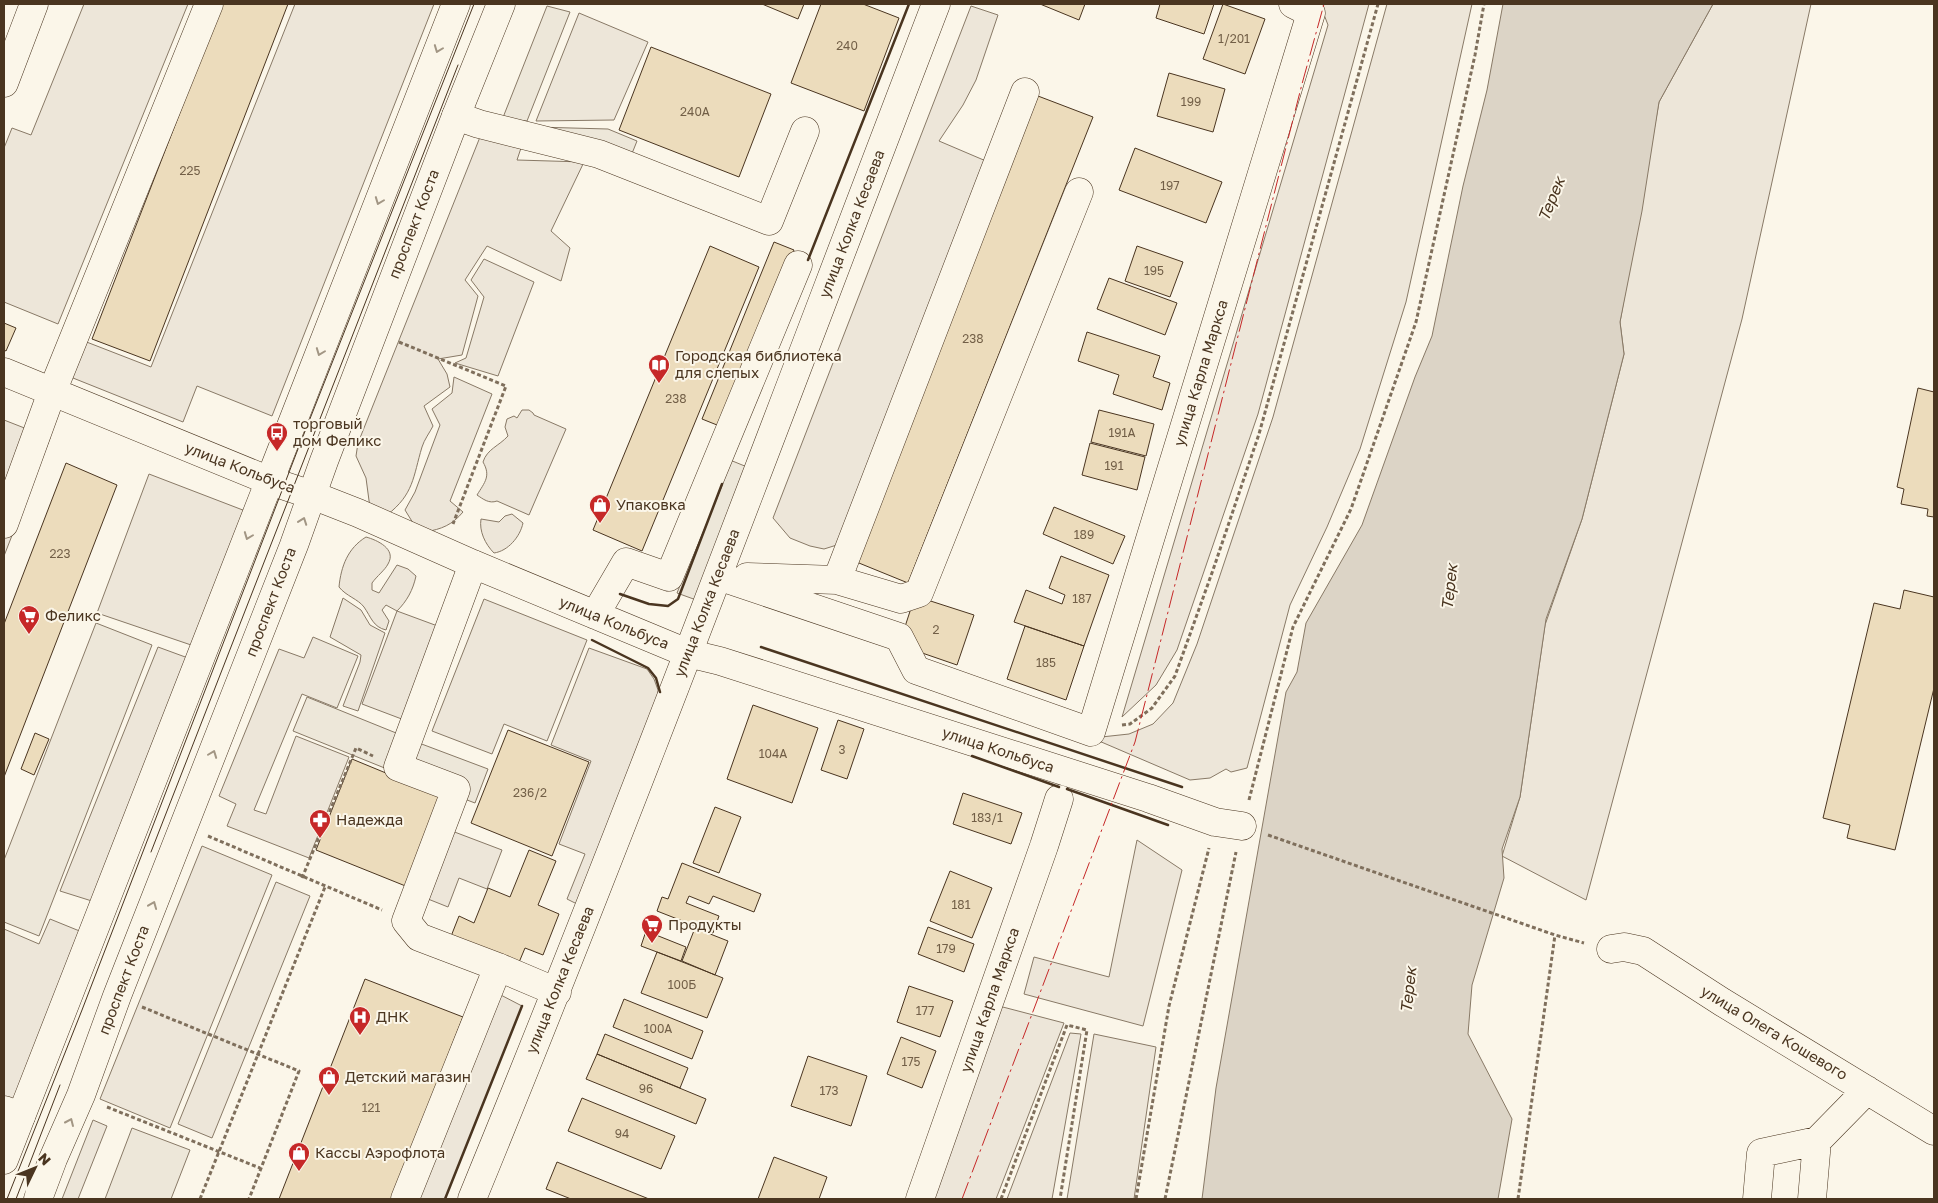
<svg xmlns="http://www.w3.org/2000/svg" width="1938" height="1203" font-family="'Golos Text',sans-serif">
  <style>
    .green { fill: #ede6d9; stroke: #887966 }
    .parking { fill: #ede7d9; stroke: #887966 }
    .water { fill: #dcd4c6; stroke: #887966 }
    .building { fill: #ecdcbc; stroke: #4a3520 }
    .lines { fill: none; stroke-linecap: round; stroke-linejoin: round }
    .minor-casing { stroke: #4a3520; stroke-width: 29 }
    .major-casing { stroke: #4a3520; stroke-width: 29 }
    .path { stroke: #7f6f5c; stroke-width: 3; stroke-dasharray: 4 2.5; stroke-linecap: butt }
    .minor { stroke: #fbf6e9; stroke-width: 28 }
    .major { stroke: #fbf6e9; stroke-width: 28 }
    .tram { stroke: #4a3520; stroke-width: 1 }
    .wall { stroke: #4a3520; stroke-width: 2.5 }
    .power { stroke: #c62828; stroke-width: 1; stroke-dasharray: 18 4 2.5 4; stroke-linecap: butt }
    .oneway { stroke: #a29684 }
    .labels { text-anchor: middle; stroke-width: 4; stroke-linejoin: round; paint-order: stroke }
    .number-label { font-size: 12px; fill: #725f47 }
    .street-label { font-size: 15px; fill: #4a3520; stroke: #fbf6e9 }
    .poi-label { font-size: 15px; fill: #4a3520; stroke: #fbf6e9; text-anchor: start }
    .water-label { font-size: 16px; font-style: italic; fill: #4a3520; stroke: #fbf6e9 }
  </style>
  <rect width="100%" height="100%" fill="#fbf6e9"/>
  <path class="green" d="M 84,4 L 188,4 L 58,324 L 4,302 L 4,148 L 12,128 L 31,135 Z
    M 295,4 L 434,4 L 272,416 L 197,386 L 183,422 L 48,368 L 84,341 L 151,367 Z
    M 1320,4 L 1369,4 L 1258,414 L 1177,650 L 1156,685 L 1122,717 L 1328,25 Z
    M 1387,4 L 1472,4 L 1406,302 L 1360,449 L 1327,527 L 1290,605 L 1247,768 L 1231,772 L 1226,769 L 1210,778 L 1190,780 L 1092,738 L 1129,734 L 1153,724 L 1173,703 L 1197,644 L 1273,417 Z
    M 1713,4 L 1811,4 L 1742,319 L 1586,900 L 1502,856 L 1520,797 L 1545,625 L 1582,519 L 1624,354 L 1620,322 L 1659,102 Z
    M 971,6 L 998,15 L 976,80 L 963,105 L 939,141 L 993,164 L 840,544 L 824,549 L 810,546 L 790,538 L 773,518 Z
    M 579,13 L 648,42 L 614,120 L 536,121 Z
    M 486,122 L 528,127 L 517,160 L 584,162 L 551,231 L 570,248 L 561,281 L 487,246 L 465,280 L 478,296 L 462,355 L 438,359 L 447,374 L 450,387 L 424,406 L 433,426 C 430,432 424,440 422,447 C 413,477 414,494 387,515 L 370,508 L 366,478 L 356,456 L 358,443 Z
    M 484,259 L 534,282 L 498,376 L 455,363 L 466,358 L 484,297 L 471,280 Z
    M 454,377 L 492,394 L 450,501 L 463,512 C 452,525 442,529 425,532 L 413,523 L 405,510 L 415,492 L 440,425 L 432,409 L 452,393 Z
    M 522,410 L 529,410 L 533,413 L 534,415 L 566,429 L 529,515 L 497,501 C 489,504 483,499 477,495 C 485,482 491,476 483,462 C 487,449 499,446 508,436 L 505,427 L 507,419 L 514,416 L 517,418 Z
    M 4,420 L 50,438 L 4,556 Z
    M 149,474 L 248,512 L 197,647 L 97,613 Z
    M 512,514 L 523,523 C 520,537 508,551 494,553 C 485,544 479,531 481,519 L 499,522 L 505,516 Z
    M 366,537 C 377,540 397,549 388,564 C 385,570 377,576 372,583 L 372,590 L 379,593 L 397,565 L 408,569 L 416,576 C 413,590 407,601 397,611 L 443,628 L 407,721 L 362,704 L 397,611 L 386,605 L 382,610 L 389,621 L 386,630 C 373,627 371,617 364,607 C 358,599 346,596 339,587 C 341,566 348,548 366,537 Z
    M 343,598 L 361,610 L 370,625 L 385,633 L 358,711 L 343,706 L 360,662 L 361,655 L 330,637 Z
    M 484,599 L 587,640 L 547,741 L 504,724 L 492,754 L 432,731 Z
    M 313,637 L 358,656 L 337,708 L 302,694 L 254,810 L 266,814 L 296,736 L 349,757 L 309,858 L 227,826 L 236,804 L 219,796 L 279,649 L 304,658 Z
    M 158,647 L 188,658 L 95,902 L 60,891 Z
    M 589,648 L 647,669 L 654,679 L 658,690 L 658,698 L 577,904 L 567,899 L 585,854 L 559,844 L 591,761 L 551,745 Z
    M 444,828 L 502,850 L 487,889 L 459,878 L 448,907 L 418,895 Z
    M 1137,840 L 1182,870 L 1143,1026 L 1024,994 L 1034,957 L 1109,977 Z
    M 202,846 L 272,875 L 170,1128 L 100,1099 Z
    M 276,882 L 310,896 L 212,1138 L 178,1124 Z
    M 50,919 L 82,932 L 13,1104 L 4,1101 L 4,929 L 39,944 Z
    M 495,992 L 522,1006 L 445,1199 L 411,1199 Z
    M 999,1006 L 1064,1023 L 996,1199 L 926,1199 Z
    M 1070,1033 L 1081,1034 L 1052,1199 L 1007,1199 Z
    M 1094,1034 L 1156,1047 L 1134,1199 L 1067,1199 Z
    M 93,1120 L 107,1126 L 78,1199 L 62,1199 Z"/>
  <path class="parking" d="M 547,6 L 570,12 L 527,121 L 502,120 Z
    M 535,127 L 608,129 L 637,141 L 629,161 Z
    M 730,460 L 752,469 L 699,601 L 677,593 Z
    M 96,623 L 152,645 L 39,936 L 4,922 L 4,860 Z
    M 307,697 L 406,737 L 392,771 L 293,731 Z
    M 411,740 L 488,769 L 475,803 L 398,774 Z
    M 132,1128 L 190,1150 L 171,1199 L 105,1199 Z"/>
  <path class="water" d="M 1503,4 L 1713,4 L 1659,102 L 1642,211 L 1620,322 L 1624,354 L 1582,519 L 1546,619 L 1520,797 L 1502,849 L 1504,878 L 1472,985 L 1468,1034 L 1512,1119 L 1498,1199 L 1202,1199 L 1216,1088 L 1286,692 L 1297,672 L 1306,623 L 1362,525 L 1415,377 L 1432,336 L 1463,186 L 1487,90 Z"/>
  <path class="building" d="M 222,4 L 288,4 L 150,361 L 92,339 Z
    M 762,4 L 804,4 L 798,19 Z
    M 821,4 L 863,4 L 899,18 L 864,111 L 791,83 Z
    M 1040,4 L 1085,4 L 1079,20 Z
    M 1160,4 L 1214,4 L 1204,34 L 1156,18 Z
    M 1223,4 L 1265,19 L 1245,74 L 1203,59 Z
    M 651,47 L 771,94 L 739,177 L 619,130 Z
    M 1169,73 L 1225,89 L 1213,132 L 1157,116 Z
    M 1038,96 L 1093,117 L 908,583 L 854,561 Z
    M 1135,148 L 1222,182 L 1206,223 L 1119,190 Z
    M 774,242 L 794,250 L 722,427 L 702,419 Z
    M 710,246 L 759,267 L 642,551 L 593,530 Z
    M 1137,246 L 1183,262 L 1170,297 L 1125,281 Z
    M 1109,278 L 1177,303 L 1165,335 L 1097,309 Z
    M 4,323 L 16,328 L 6,351 L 4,350 Z
    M 1087,332 L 1160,356 L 1153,377 L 1170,383 L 1162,410 L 1113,394 L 1119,375 L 1078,361 Z
    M 1918,388 L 1934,392 L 1934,517 L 1927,516 L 1928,509 L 1901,504 L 1904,489 L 1897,487 Z
    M 1099,410 L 1154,424 L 1146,456 L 1091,442 Z
    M 1090,443 L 1145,457 L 1137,490 L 1082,475 Z
    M 66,463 L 117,485 L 4,777 L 4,624 Z
    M 1054,507 L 1125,536 L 1113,564 L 1043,534 Z
    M 1061,556 L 1109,575 L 1084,646 L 1014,622 L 1026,590 L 1062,604 L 1065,595 L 1049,588 Z
    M 1904,590 L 1934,597 L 1934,688 L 1895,850 L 1847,838 L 1850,825 L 1823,818 L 1874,603 L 1900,609 Z
    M 915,596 L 974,615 L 957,665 L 899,645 Z
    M 1025,626 L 1084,646 L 1066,700 L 1007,679 Z
    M 753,705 L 818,728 L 792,803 L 727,779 Z
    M 838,720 L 864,729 L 847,779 L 821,770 Z
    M 508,730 L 589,762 L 552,856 L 471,823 Z
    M 35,733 L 49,739 L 34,775 L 21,769 Z
    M 352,759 L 444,797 L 408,887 L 316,850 Z
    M 963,793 L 1022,813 L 1011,844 L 953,824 Z
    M 715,807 L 741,817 L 719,873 L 693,863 Z
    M 529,850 L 556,861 L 538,905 L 559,914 L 543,955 L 525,948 L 515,972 L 448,944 L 459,916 L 474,923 L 488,888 L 510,897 Z
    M 682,863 L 761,894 L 754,912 L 713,896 L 709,904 L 689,896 L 686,903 L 719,916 L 713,933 L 657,911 L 662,897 L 668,899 Z
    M 950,871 L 992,888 L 972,938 L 930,921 Z
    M 928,927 L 974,944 L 964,972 L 918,954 Z
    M 695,928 L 728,941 L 715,975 L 682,961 Z
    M 646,931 L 686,947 L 681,961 L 641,946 Z
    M 657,952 L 723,978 L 707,1018 L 641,993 Z
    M 365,979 L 463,1017 L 392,1199 L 279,1199 Z
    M 909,986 L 953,1001 L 940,1037 L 897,1022 Z
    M 624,999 L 703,1031 L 692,1059 L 613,1027 Z
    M 605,1034 L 688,1068 L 680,1088 L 597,1054 Z
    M 901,1037 L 936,1051 L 922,1088 L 887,1074 Z
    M 597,1054 L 706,1099 L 696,1124 L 586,1079 Z
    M 808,1056 L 867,1076 L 851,1126 L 791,1106 Z
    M 582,1098 L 675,1136 L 661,1169 L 568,1131 Z
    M 774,1157 L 827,1177 L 819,1199 L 758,1199 Z
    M 557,1162 L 649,1199 L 571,1199 L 546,1189 Z"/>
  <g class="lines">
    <g class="minor-casing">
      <path id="minor" d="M 4,83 L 34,4
        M 456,116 L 479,124 L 599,154 L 769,221 L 805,131
        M 4,372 L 270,481 L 312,495 L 358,513 L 473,564 L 687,653 L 720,661 L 1148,798 L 1215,822 L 1242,826
        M 4,524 L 52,392 L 209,4
        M 473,564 L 398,767 L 456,789 L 406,921 L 419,937 L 498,967 L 557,992
        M 718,576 L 899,637 L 916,670 L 1091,732 L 1311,13 L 1293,4
        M 747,577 L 837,580 L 1025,92
        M 837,580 L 901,599 L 919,593 L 1079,192
        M 595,615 L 626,562 L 669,577 L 798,265
        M 1611,949 L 1624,947 L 1643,951 L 1722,1002 L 1934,1131
        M 4,1110 L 21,1116
        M 405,1199 L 498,967
        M 472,1199 C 634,804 783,403 936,4
        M 920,1199 L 1044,846 L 1059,799
        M 1757,1199 L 1761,1153 L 1817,1141
        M 1812,1199 L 1817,1141 L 1867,1090"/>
    </g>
    <g class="major-casing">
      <path id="major" d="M 4,1160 L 456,4
        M 38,1199 L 53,1159 L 81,1095 L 117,996 L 294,545 L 324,461 L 456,116 L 501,4"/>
    </g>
    <path class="path" d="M 399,342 L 506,386 L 453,524
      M 1122,725 L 1130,724 L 1152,708 L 1175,676 L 1213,570 L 1259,434 L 1378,4
      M 1249,800 L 1293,627 L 1351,509 L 1416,322 L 1475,55 L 1484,4
      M 1268,835 L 1555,935 L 1584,943
      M 208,836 L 382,910
      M 302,878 L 356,748 L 373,756
      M 142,1007 L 299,1071 L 249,1199
      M 107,1107 L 260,1168
      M 200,1199 L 325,887
      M 1001,1199 L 1067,1025 L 1087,1030 L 1060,1199
      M 1136,1199 L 1169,1006 L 1209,848
      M 1165,1199 L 1236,852
      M 1518,1199 L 1555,935"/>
    <use href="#minor" class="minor"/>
    <use href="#major" class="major"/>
    <path class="tram" d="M 151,852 L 458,65
      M 7,1199 L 82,1010 L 298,449 L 474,4
      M 16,1199 L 60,1085"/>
    <path class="wall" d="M 808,260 L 909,4
      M 620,594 L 649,604 L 668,606 L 678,599 L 722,484
      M 592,640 L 648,668 L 656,678 L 660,692
      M 761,647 L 1182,787
      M 972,756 L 1059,787
      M 1067,789 L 1168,825
      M 445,1199 L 522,1006"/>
    <path class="power" d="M 962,1199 L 1135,742 L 1302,84 L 1324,4"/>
  </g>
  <defs><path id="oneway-chevron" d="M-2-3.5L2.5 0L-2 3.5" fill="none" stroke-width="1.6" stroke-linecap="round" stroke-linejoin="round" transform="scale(1.25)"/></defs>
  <g class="oneway">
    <use href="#oneway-chevron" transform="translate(438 49) rotate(111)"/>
    <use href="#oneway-chevron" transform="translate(379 201) rotate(111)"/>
    <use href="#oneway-chevron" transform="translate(320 352) rotate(111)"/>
    <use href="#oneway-chevron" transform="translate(303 521) rotate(-70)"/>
    <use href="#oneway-chevron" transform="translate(248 536) rotate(111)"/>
    <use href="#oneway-chevron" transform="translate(213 754) rotate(-69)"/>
    <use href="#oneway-chevron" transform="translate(153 905) rotate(-68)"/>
    <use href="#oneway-chevron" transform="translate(70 1122) rotate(-66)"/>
  </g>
  <defs>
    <g id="library-pin" transform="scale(1.125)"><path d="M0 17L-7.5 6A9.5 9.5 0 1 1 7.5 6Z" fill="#c62828" stroke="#fbf6e9"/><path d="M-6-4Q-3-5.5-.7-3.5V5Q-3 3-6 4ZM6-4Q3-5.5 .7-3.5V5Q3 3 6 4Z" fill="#fff"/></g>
    <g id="bus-pin" transform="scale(1.125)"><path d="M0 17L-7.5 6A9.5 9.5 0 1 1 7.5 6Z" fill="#c62828" stroke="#fbf6e9"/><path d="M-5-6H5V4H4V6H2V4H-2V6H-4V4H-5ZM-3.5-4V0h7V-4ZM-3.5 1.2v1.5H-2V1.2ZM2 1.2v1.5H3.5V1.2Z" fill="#fff"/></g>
    <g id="shop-pin" transform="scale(1.125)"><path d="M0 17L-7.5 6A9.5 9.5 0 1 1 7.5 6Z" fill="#c62828" stroke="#fbf6e9"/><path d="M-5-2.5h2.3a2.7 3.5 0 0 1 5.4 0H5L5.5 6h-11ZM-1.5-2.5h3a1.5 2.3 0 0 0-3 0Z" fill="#fff"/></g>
    <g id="supermarket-pin" transform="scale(1.125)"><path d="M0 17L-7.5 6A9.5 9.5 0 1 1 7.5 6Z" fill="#c62828" stroke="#fbf6e9"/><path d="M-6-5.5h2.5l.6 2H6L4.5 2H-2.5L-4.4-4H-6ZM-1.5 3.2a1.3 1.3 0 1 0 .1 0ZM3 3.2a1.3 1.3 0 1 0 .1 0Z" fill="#fff"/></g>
    <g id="pharmacy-pin" transform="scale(1.125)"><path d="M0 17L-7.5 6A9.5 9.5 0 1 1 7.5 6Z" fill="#c62828" stroke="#fbf6e9"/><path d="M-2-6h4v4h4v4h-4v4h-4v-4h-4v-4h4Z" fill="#fff"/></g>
    <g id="hospital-pin" transform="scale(1.125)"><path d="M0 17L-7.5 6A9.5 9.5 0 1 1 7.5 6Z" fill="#c62828" stroke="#fbf6e9"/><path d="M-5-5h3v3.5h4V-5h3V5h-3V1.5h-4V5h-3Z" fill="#fff"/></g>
  </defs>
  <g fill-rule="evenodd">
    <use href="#library-pin" x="659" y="365"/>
    <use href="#bus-pin" x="277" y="433"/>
    <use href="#shop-pin" x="600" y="505"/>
    <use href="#supermarket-pin" x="29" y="616"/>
    <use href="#pharmacy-pin" x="320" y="820"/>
    <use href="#supermarket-pin" x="652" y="925"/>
    <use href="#hospital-pin" x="360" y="1017"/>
    <use href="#shop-pin" x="329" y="1077"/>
    <use href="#shop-pin" x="299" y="1153"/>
  </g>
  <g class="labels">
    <g class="number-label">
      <text x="1234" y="43">1/201</text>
      <text x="847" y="50">240</text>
      <text x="1191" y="106">199</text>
      <text x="695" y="116">240А</text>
      <text x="190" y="175">225</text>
      <text x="1170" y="190">197</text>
      <text x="1154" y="275">195</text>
      <text x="973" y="343">238</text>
      <text x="676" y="403">238</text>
      <text x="1122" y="437">191A</text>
      <text x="1114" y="470">191</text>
      <text x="1084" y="539">189</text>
      <text x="60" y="558">223</text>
      <text x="1082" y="603">187</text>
      <text x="936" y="634">2</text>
      <text x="1046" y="667">185</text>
      <text x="842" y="754">3</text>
      <text x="773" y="758">104А</text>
      <text x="530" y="797">236/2</text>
      <text x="987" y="822">183/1</text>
      <text x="961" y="909">181</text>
      <text x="946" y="953">179</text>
      <text x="682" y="989">100Б</text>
      <text x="925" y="1015">177</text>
      <text x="658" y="1033">100А</text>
      <text x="911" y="1066">175</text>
      <text x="646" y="1093">96</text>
      <text x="829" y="1095">173</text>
      <text x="371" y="1112">121</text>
      <text x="622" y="1138">94</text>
    </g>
    <g class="street-label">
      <text transform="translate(414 224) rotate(-69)" y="5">проспект Коста</text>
      <text transform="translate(852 224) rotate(-69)" y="5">улица Колка Кесаева</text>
      <text transform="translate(1201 373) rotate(-73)" y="5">улица Карла Маркса</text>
      <text transform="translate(240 468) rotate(21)" y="5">улица Кольбуса</text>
      <text transform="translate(271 602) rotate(-69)" y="5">проспект Коста</text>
      <text transform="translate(707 603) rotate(-69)" y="5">улица Колка Кесаева</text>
      <text transform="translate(614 623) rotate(22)" y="5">улица Кольбуса</text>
      <text transform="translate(998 750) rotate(18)" y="5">улица Кольбуса</text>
      <text transform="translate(124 980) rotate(-69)" y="5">проспект Коста</text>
      <text transform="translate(560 980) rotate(-68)" y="5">улица Колка Кесаева</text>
      <text transform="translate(990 1000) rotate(-71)" y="5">улица Карла Маркса</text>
      <text transform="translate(1774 1033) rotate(31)" y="5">улица Олега Кошевого</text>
    </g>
    <g class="poi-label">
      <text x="675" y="361">Городская библиотека<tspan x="675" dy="17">для слепых</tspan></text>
      <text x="293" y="429">торговый<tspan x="293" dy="17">дом Феликс</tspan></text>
      <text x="616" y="510">Упаковка</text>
      <text x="45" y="621">Феликс</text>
      <text x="336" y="825">Надежда</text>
      <text x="668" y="930">Продукты</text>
      <text x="376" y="1022">ДНК</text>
      <text x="345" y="1082">Детский магазин</text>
      <text x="315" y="1158">Кассы Аэрофлота</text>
    </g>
    <g class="water-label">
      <text transform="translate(1551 199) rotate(-68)" y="6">Терек</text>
      <text transform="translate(1449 587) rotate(-84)" y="6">Терек</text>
      <text transform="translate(1408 990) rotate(-84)" y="6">Терек</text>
    </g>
  </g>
  <rect width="1938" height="1203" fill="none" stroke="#4a3520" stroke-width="10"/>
  <g transform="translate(35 1168) rotate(47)" stroke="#fbf6e9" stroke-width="4" paint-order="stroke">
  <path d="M0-4L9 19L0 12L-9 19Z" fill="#4a3520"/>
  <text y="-8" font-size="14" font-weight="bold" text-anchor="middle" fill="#4a3520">N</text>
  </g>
</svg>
